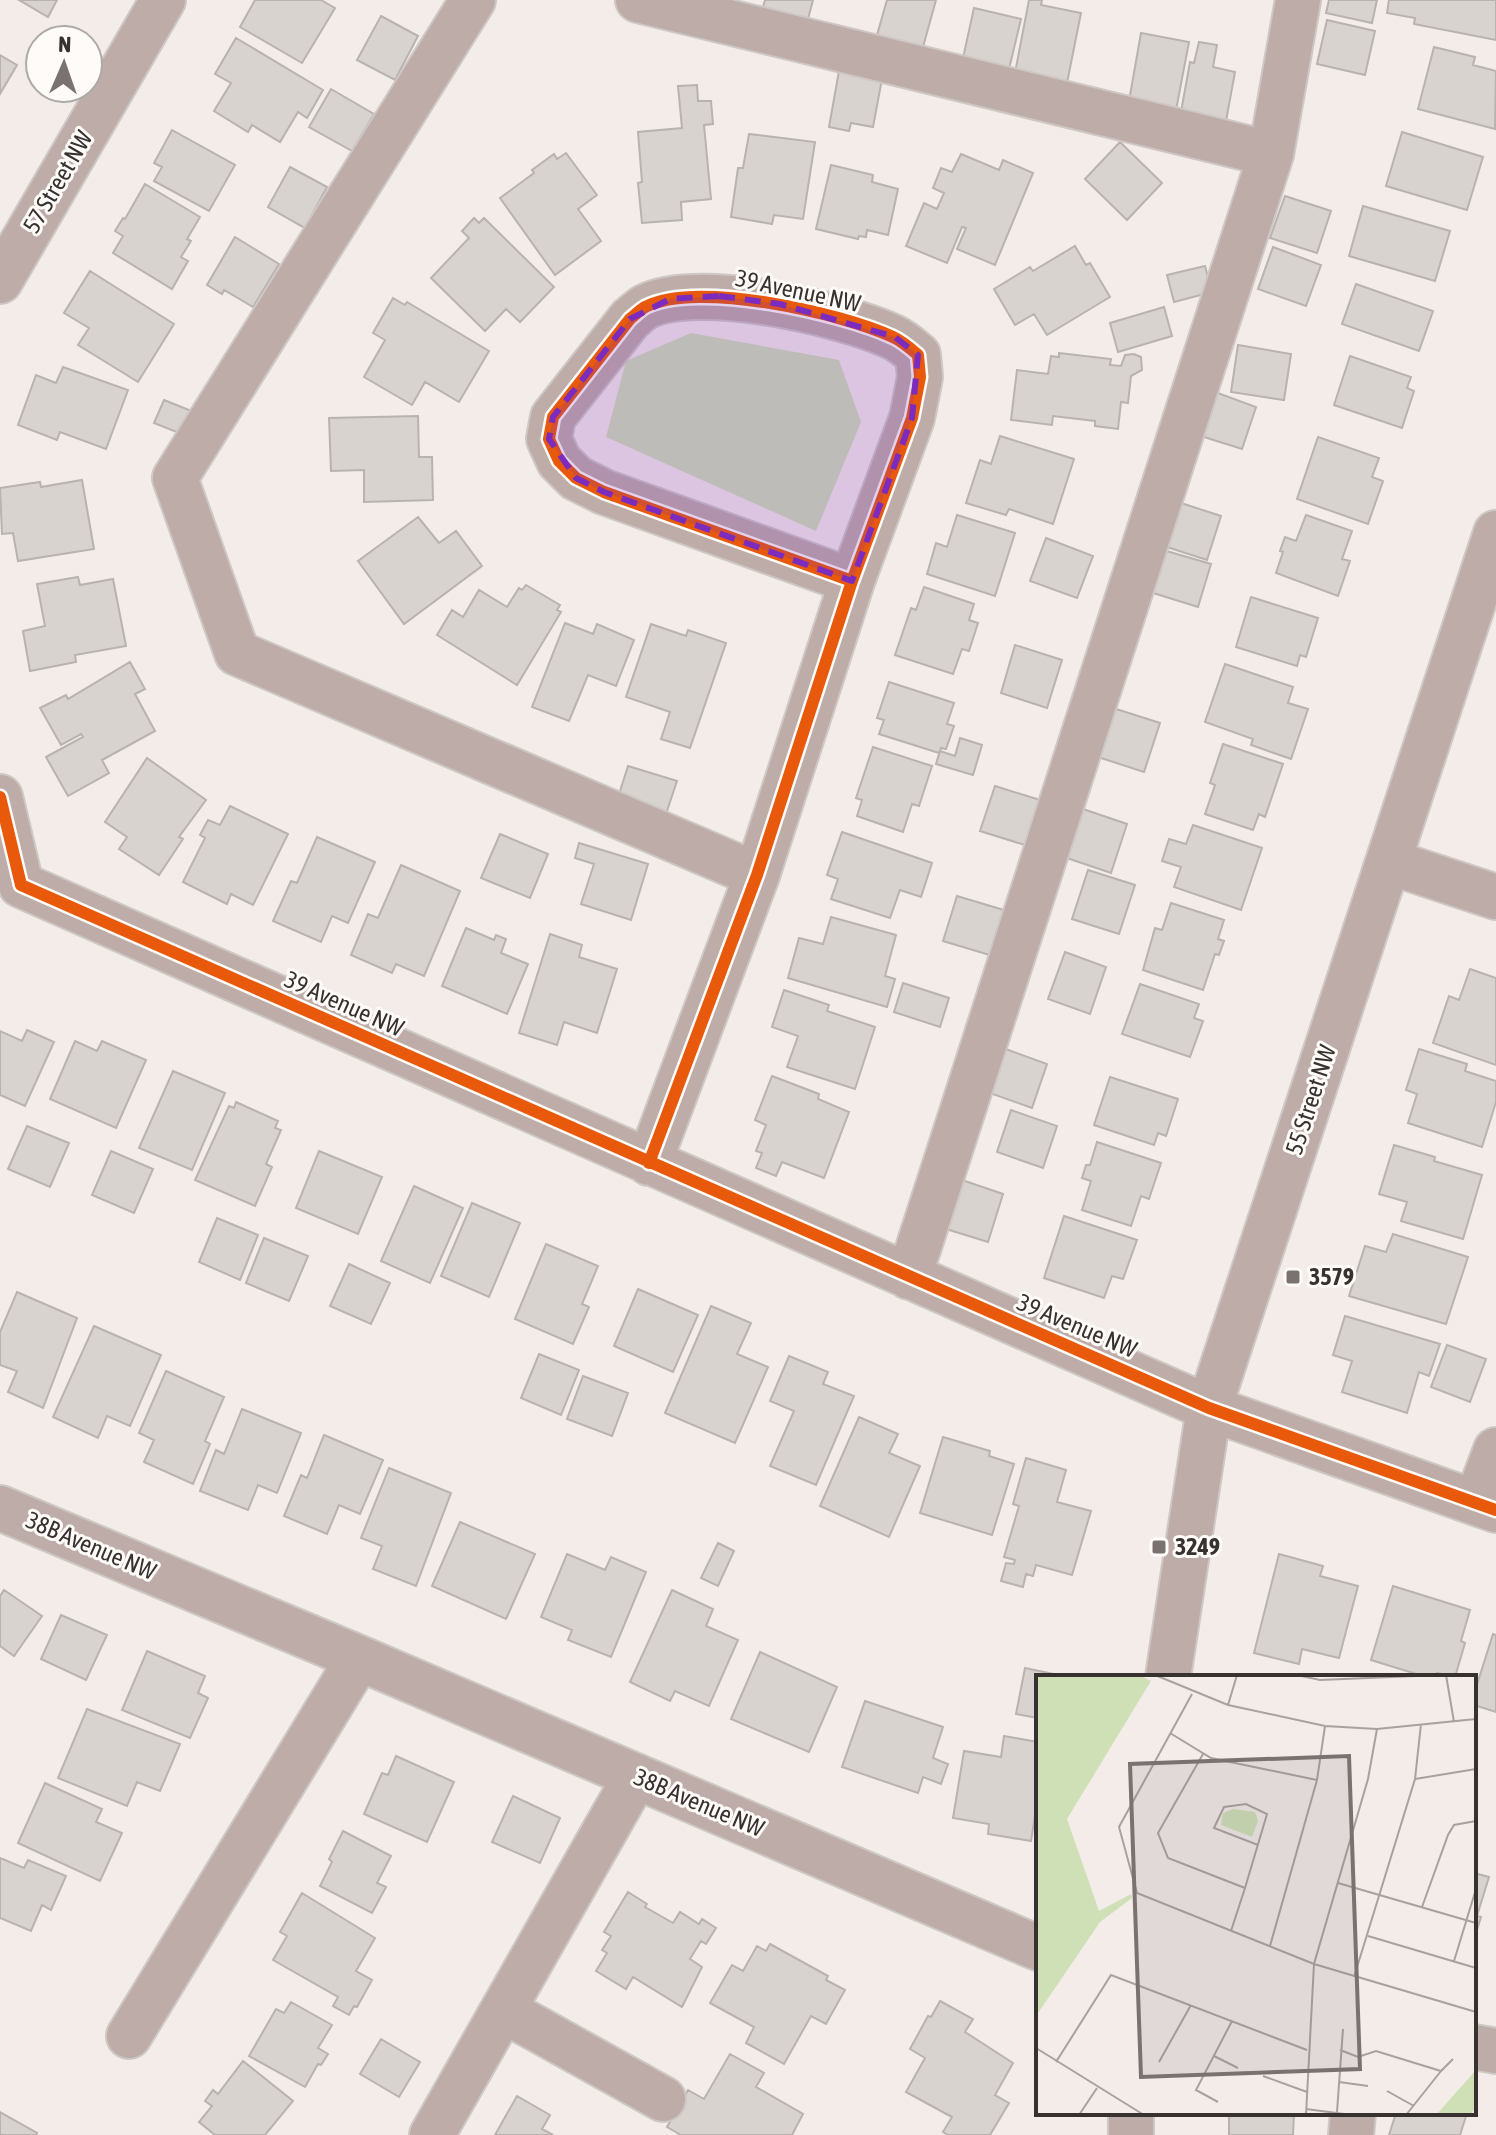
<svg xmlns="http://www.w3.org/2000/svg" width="1496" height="2135" font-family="'Asap Condensed',sans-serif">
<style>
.green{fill:#cfe0b7}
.building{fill:#d9d3d0;stroke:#b8b2b0;stroke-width:2}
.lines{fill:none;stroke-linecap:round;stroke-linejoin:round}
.minor-casing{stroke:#cdc7c5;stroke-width:48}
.minor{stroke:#bdaca8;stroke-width:44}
.cycleway-casing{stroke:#fefbf9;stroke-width:17}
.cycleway{stroke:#e8590c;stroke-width:12}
.marked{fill:#7b2cbf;fill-opacity:0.2;stroke:#7b2cbf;stroke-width:6;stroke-dasharray:16 10;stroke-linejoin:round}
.poi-dot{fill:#797270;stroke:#fefbf9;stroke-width:3}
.labels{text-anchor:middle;stroke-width:6;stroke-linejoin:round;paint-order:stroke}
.street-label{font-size:24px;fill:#37312f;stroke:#fefbf9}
.poi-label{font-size:24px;font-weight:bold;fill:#37312f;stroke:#fefbf9;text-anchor:start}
.inset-road{fill:none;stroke:#a8a19f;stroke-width:2}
.view{fill:#797270;fill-opacity:0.15;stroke:#797270;stroke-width:4}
.inset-edge{fill:none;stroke:#37312f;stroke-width:4}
</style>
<rect width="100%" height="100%" fill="#f4ece9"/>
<!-- green -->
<path class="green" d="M691,333l148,27 22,62 -45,109 -210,-94 20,-76z"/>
<!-- building -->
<path class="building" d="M19,0h38l-9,17z
M255,0h66l14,8 -33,55 -62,-36z
M765,0h48l-5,19 -45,-12z
M887,0h49l-13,47 -46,-12z
M1029,0h13l-1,5 40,8 -14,70 -52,-10z
M1329,0h48l-5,23 -46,-10z
M1389,0h107v40l-82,-16 1,-6 -28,-5z
M974,8l47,11 -12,50 -46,-11z
M381,16l37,20 -23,44 -38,-20z
M1327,20l48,11 -10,44 -48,-11z
M1141,33l48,9 -13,68 -47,-9z
M236,38l87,52 -16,28 -9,-6 -18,30 -28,-17 -4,7 -34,-21 17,-28 -16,-9z
M1199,42l18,3 -4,22 22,5 -9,49 -45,-9 9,-50 4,1z
M1434,47l41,10 -2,8 23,6 -1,58 -77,-20z
M0,55l17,10 -17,29z
M839,71l43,8 -9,48 -22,-4 -2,8 -20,-4z
M697,85l1,16h13l2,23 -9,1 7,74 -30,3 1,18 -40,3 -4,-40 4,-1 -4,-50 44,-4 -4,-42z
M331,89l43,25 -22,37 -43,-24z
M172,130l63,35 -26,46 -55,-30 8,-14 -8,-4z
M1402,132l81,25 -16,53 -81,-24z
M749,134l66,8 -12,77 -29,-4 -2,9 -41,-7 7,-49h5z
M1120,142l42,41 -35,37 -42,-41z
M566,153l31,42 -19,14 23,32 -46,34 -55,-77 34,-25 -2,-3 22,-16 3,5z
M961,154l38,16 4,-10 30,13 -38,92 -38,-16 9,-21 -4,-1 -15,36 -41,-17 18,-43 13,6 7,-16 -11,-5 8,-20 11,4z
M831,165l42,10 -1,7 26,7 -10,46 -21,-5 -1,7 -7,-1 -1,3 -42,-10z
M290,167l37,20 -22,41 -37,-21z
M145,184l55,33 -13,22 4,2 -10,16 7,4 -16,28 -59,-36 10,-17 -8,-5 8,-13 2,1z
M1285,196l46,15 -14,42 -47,-15z
M1363,206l87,25 -15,50 -86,-25z
M474,218l5,5 5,-5 70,69 -34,35 -14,-13 -21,22 -54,-53 38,-40 -7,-7z
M235,237l44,27 -26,43 -29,-17 -2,4 -15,-9z
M1075,246l11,19 4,-2 20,34 -63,38 -13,-21 -19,11 -21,-36 36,-22 3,4z
M1273,247l48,18 -15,41 -48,-17z
M1205,266l7,26 -38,10 -7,-27z
M90,271l84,53 -36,58 -60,-37 11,-17 -25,-15z
M1356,284l77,27 -14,40 -77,-27z
M393,298l12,7 2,-3 82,49 -30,51 -34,-20 -13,23 -48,-28 21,-37 -12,-7z
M1164,307l8,29 -54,16 -8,-29z
M1238,345l53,9 -7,46 -53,-8z
M1059,353l52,6 -1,6 11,1 4,-11 9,-1 7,3 1,13 -11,6 -3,27 -7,-1 -3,27 -23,-3v-5l-42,-5 -1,9 -41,-5 6,-50 31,4 3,-18 8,1z
M1350,356l61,21 -4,11 7,3 -12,37 -68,-23z
M63,367l65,23 -22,59 -46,-17 -3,8 -39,-15 18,-50 20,8z
M1215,392l41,15 -14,42 -41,-13z
M164,400l30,12 -10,23 -30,-12z
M418,416l1,41h13l1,43 -69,2v-32l-33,1 -2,-53z
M1000,436l74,23 -21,65 -44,-15 -3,6 -40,-12 14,-43 11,4z
M1318,437l61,21 -7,19 11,4 -15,43 -71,-25z
M82,480l12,69 -76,12 -5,-28 -11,1 -2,-46 40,-6 1,5z
M1181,503l40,13 -14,44 -40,-13z
M957,515l58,18 -20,63 -68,-22 9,-31 11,4z
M1306,515l46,16 -10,28 8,2 -12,35 -62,-23 7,-21 -3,-1 5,-14 11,4z
M418,517l21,26 17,-12 26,35 -78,58 -46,-63z
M1046,538l47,18 -16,42 -47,-17z
M1163,550l48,14 -13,43 -48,-15z
M78,577l2,8 33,-6 13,67 -51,9 1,7 -46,9 -7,-40 22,-5 -8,-42z
M526,585l34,20 -3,5 4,2 -44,73 -80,-50 15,-25 11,7 16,-27 28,17 12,-19 3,2z
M924,587l50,17 -5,16 9,3 -9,28 -7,-2 -9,25 -58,-19 16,-47 5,2z
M1251,597l67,21 -12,39 -6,-2 -3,11 -61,-19z
M565,623l28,11 4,-10 37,16 -18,46 -28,-11 -19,46 -37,-14z
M651,624l35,12 2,-6 38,13 -36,105 -29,-9 9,-27 -44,-15z
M1015,645l47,15 -15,48 -46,-15z
M130,662l15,27 -10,5 20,37 -53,29 7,13 -41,23 -22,-39 37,-20 -2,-3 -20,11 -21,-37 26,-13 2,4z
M1225,664l68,23 -5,16 20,6 -17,50 -40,-14 2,-6 -48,-17z
M889,682l65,21 -7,21 7,2 -8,23 -5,-1 -2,5 -60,-19 5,-14 -7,-2z
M1113,708l47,15 -16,49 -46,-15z
M960,738l22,7 -9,30 -37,-11 4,-13 15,5z
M1223,744l60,20 -18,53 -6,-3 -6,16 -48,-16 10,-29 -5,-2z
M873,747l59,19 -13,40 -7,-2 -9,28 -46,-16 5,-16 -6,-2z
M147,758l59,42 -27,37 4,2 -24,36 -40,-26 8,-12 -22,-15z
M628,766l49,15 -15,45 -48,-16z
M995,786l48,15 -15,45 -48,-15z
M230,806l58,28 -35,71 -22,-11 -4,10 -44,-22 22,-44 -5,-3 8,-15 12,5z
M1080,808l47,16 -16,49 -47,-16z
M1193,825l69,23 -21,62 -67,-23 7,-20 -19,-6 7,-22 17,5z
M842,832l90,31 -11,34 -21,-7 -10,28 -59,-19 7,-20 -11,-4z
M500,834l48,20 -18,44 -49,-20z
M317,837l58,25 -27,61 -16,-7 -11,26 -48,-21 18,-40 6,2z
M579,843l69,21 -17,56 -50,-16 13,-40 -19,-6z
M401,865l59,26 -36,85 -28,-12 -4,9 -41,-18 17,-41 10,4z
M1088,870l47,15 -16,49 -47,-15z
M957,896l50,15 -14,45 -50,-15z
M1171,903l53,17 -6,19 6,2 -5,14 -4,-1 -12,36 -60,-20 12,-42 7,2z
M831,917l65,18 -11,41 10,3 -8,28 -99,-29 11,-40 24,6z
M466,928l28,12 2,-5 10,4 -5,14 27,11 -21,50 -65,-28z
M550,934l32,11 -3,12 38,12 -20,64 -33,-11 -7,23 -38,-12z
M1065,952l41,15 -16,47 -42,-15z
M1470,969l26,9v87l-63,-22 16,-47 10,4z
M903,983l46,15 -9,29 -46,-15z
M1140,984l59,20 -5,14 9,3 -13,36 -68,-23z
M784,990l45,15 -2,6 48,16 -20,62 -68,-22 11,-31 -26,-9z
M27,1030l27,12 -29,64 -25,-11v-64l22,10z
M75,1041l22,10 5,-10 44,19 -30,68 -66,-29z
M1003,1048l44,16 -15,44 -45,-16z
M1419,1049l48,15 -2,7 31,10v21l-14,45 -74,-24 9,-29 -11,-4z
M173,1071l52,22 -33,77 -53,-22z
M772,1076l47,18 -1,5 31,13 -25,66 -42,-16 -6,14 -20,-8 6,-15 -6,-2 10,-26 -11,-5z
M1110,1077l68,22 -12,37 -8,-3 -4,12 -60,-20z
M236,1102l42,19 -3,7 6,2 -15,34 6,3 -17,39 -60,-26 34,-74 5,2z
M1011,1110l46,16 -14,42 -46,-16z
M27,1126l42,17 -19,44 -42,-18z
M1097,1142l64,21 -12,36 -8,-3 -10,30 -49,-16 9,-29 -9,-3 4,-13h4z
M1394,1145l41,12 -1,4 48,14 -19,64 -62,-18 6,-19 -28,-8z
M111,1151l42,18 -19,44 -42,-18z
M319,1151l63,26 -24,57 -62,-26z
M959,1179l44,15 -15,48 -45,-14z
M414,1186l49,22 -33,75 -49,-22z
M472,1203l48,20 -31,74 -48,-21z
M1064,1216l73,24 -14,39 -11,-3 -8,22 -60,-20z
M217,1218l41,17 -18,45 -41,-18z
M1393,1234l75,23 -22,67 -97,-28 16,-50 21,6z
M264,1238l44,18 -19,45 -43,-18z
M546,1244l52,22 -16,38 7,3 -16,37 -58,-25z
M349,1264l41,19 -19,41 -41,-18z
M638,1289l60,26 -25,57 -59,-26z
M17,1292l60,26 -34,90 -35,-16 9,-21 -17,-6v-33z
M711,1306l40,17 -14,31 31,13 -33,76 -70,-30z
M1345,1316l95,28 -11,32 -10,-4 -12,41 -65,-21 10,-31 -19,-6z
M94,1326l67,29 -31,71 -23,-10 -9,22 -45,-21z
M1447,1345l39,14 -16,43 -39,-15z
M539,1354l40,16 -18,45 -40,-17z
M789,1356l39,16 -5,12 31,12 -38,89 -46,-19 24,-55 -24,-10z
M166,1371l58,26 -19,44 5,3 -17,40 -49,-22 10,-22 -15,-7z
M583,1376l45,17 -16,43 -45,-17z
M242,1409l59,24 -24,60 -19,-8 -10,25 -48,-19 16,-41 8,4z
M859,1417l39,17 -9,19 31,13 -31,71 -69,-31z
M324,1435l59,25 -23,54 -21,-9 -12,29 -43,-18 17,-41 6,3z
M943,1437l47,14 -1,5 25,8 -22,71 -72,-22z
M1026,1458l40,12 -9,32 34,9 -19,64 -36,-10 -3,11 -7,-2 -3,13 -22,-6 5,-18 8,1 1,-4 -11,-3 15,-51 -6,-2z
M389,1468l62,25 -35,93 -43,-17 9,-23 -21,-8z
M460,1522l75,32 -29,65 -74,-33z
M718,1543l16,8 -16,35 -17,-8z
M567,1554l38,16 6,-13 35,15 -35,85 -43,-17 4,-10 -31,-13z
M1279,1554l44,12 -3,10 38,10 -19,72 -37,-9 -3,15 -45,-11z
M1393,1586l77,24 -9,31 4,2 -10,34 -18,-4 -1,4h-10l-55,-17z
M4,1590l38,26 -28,40 -14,-10v-50z
M672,1590l41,19 -7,17 32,14 -29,66 -34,-15 -5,10 -40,-19z
M61,1615l46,20 -21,45 -45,-21z
M1493,1634l3,1v77l-22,-7v-11z
M147,1651l58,25 -7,17 10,5 -18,40 -68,-28z
M760,1652l77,35 -28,65 -78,-33z
M1025,1668l43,9h-30v41l-22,-4z
M865,1701l78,26 -10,31 15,6 -7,20 -18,-7 -5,16 -76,-26z
M87,1709l93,35 -20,47 -23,-9 -10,24 -69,-28z
M1004,1736l34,6v55l-7,44 -43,-7 1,-10 -36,-6 11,-67 37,6z
M396,1756l58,26 -27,60 -63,-28 18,-41 6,2z
M45,1783l57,26 -6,13 26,11 -22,48 -82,-38z
M513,1796l47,22 -20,45 -48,-21z
M343,1831l48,25 -14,27 9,4 -14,26 -52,-27 12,-24 -3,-3z
M0,1858l24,10 4,-8 38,16 -15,34 -9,-5 -11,26 -31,-13z
M1474,1873l15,4 -12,39 4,1 -7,23z
M628,1892l19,12 -2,3 28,16 7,-11 19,12 3,-5 14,9 -10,16 -5,-3 -11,18 12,8 -20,40 -49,-30 -7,12 -30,-18 11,-18 -5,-3 9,-14 -7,-4z
M302,1893l73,45 -19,33 16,9 -15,27 -3,-1 -5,9 -16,-9 5,-9 -65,-37 14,-24 -7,-4z
M770,1944l58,32 -2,4 19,10 -19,34 -15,-8 -27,48 -38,-21 8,-16 -44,-24 22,-38 11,6 14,-25 9,5z
M940,2001l33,18 -8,13 48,31 -18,32 14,8 -19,32h-42l-5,-3 9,-15 -46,-25 19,-34 -15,-9 18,-33 3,1z
M291,2002l41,23 -14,23 10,6 -7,11 -3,-1 -13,23 -56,-31 27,-47 8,4z
M381,2039l39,23 -21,35 -39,-23z
M730,2054l34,19 -8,14 47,27 -11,21h-111l-14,-8 21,-37 16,9z
M243,2061l50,40 -28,34h-50l-16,-13 13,-16 -7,-5 8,-11 5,4z
M517,2096l33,19 -8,14 11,6h-58z
M0,2112l37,21 -1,2h-36z
M1229,2113h65l-1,22h-64z
M1396,2113h71l-7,22h-71z"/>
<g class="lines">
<!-- minor casing -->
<g class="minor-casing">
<path id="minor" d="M473,0l-298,478 62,175 520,222
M638,0l633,154
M0,281l163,-281
M0,797l21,88 1188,523 287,102
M1390,862l106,35
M649,1163l108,-288 95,-294 60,-163 8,-41 -2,-22c-7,-6 -16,-14 -25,-18 -52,-24 -196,-57 -248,-30 -5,3 -10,8 -15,12l-77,98 -4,22 10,22 17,17 28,14 248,89
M909,1277l362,-1123 27,-154
M1476,1503l20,-53
M0,1508l359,150 679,290
M1168,1677l41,-269 287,-875
M503,2010l160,89
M129,2036l230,-378
M1474,2047l22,4
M432,2135l204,-359
M1131,2135v-22
M1351,2135l2,-22"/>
</g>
<!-- minor -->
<use href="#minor" class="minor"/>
<!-- cycleway casing -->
<g class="cycleway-casing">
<path id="cycleway" d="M0,797l21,88 1188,523 287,102
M649,1163l108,-288 95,-294 60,-163 8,-41 -2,-22c-7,-6 -16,-14 -25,-18 -52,-24 -196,-57 -248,-30 -5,3 -10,8 -15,12l-77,98 -4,22 10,22 17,17 28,14 248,89"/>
</g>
<!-- cycleway -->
<use href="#cycleway" class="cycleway"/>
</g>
<!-- marked area -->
<path class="marked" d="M719,296l61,8 115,33 23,18 -6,63 -60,163 -248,-89 -28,-14 -27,-39 4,-22 77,-98 40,-20z"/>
<!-- markers -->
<g class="poi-dot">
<rect x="1285" y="1269" width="16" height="16" rx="4"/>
<rect x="1151" y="1539" width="16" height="16" rx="4"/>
</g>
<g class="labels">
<!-- street labels -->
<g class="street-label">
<text transform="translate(58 182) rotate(-60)" y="8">57 Street NW</text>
<text transform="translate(798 291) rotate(12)" y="8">39 Avenue NW</text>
<text transform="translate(344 1004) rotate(24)" y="8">39 Avenue NW</text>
<text transform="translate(1311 1100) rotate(-72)" y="8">55 Street NW</text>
<text transform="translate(1077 1326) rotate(23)" y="8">39 Avenue NW</text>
<text transform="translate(91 1546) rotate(23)" y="8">38B Avenue NW</text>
<text transform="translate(699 1803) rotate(23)" y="8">38B Avenue NW</text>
</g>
<!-- poi labels -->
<g class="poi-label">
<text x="1309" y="1285">3579</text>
<text x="1175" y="1555">3249</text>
</g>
</g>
<!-- overview -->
<g transform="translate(1036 1675)">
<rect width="440" height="440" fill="#f4ece9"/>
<path d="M0,0h103l12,6 -84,138 32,92 32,-17 1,4 -32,24 -64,94zM197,134l22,3 3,9 -6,16 -31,-12 2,-12zM440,395v37l-6,8h-34z" fill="#cfe0b7"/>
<path class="inset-road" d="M119,0l73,30 97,21 52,3 99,-10M261,0l23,5 120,-5M410,0l8,47M156,19l-73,133 18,66 177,71 162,48M192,30l9,-30M134,58l41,25 106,22M167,79l-45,79 10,25 77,30M379,104l61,-10M302,208l138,40M386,232l26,-72 6,-10 22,-4M195,256l14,-43 22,-74 -21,-10 -22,3 -10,21 44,17M332,261l108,32M234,271l47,-166 8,-54M418,286l22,-72M318,302l61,-198 6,-55M0,373l108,67M304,375l18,7 18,-6 65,20 12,-12M178,381l24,12M20,387l55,-87 196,75M123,387l32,-57M227,401l44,16M303,407l29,4M351,416l27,15M182,427l-22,-12 36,-69M270,434l46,6M301,437l6,-83M43,440l18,-27M270,440l8,-151 54,-185 9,-50M370,440l35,-44"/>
<path class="view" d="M313,81l11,313 -219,8 -11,-313z"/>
<rect width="440" height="440" class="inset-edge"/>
</g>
<!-- north arrow -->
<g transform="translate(64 64) rotate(2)"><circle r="38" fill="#fefbf9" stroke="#aeaaa8" stroke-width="2"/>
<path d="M0-6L14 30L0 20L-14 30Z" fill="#797270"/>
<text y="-12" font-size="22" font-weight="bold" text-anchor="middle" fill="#37312f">N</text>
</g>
</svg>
